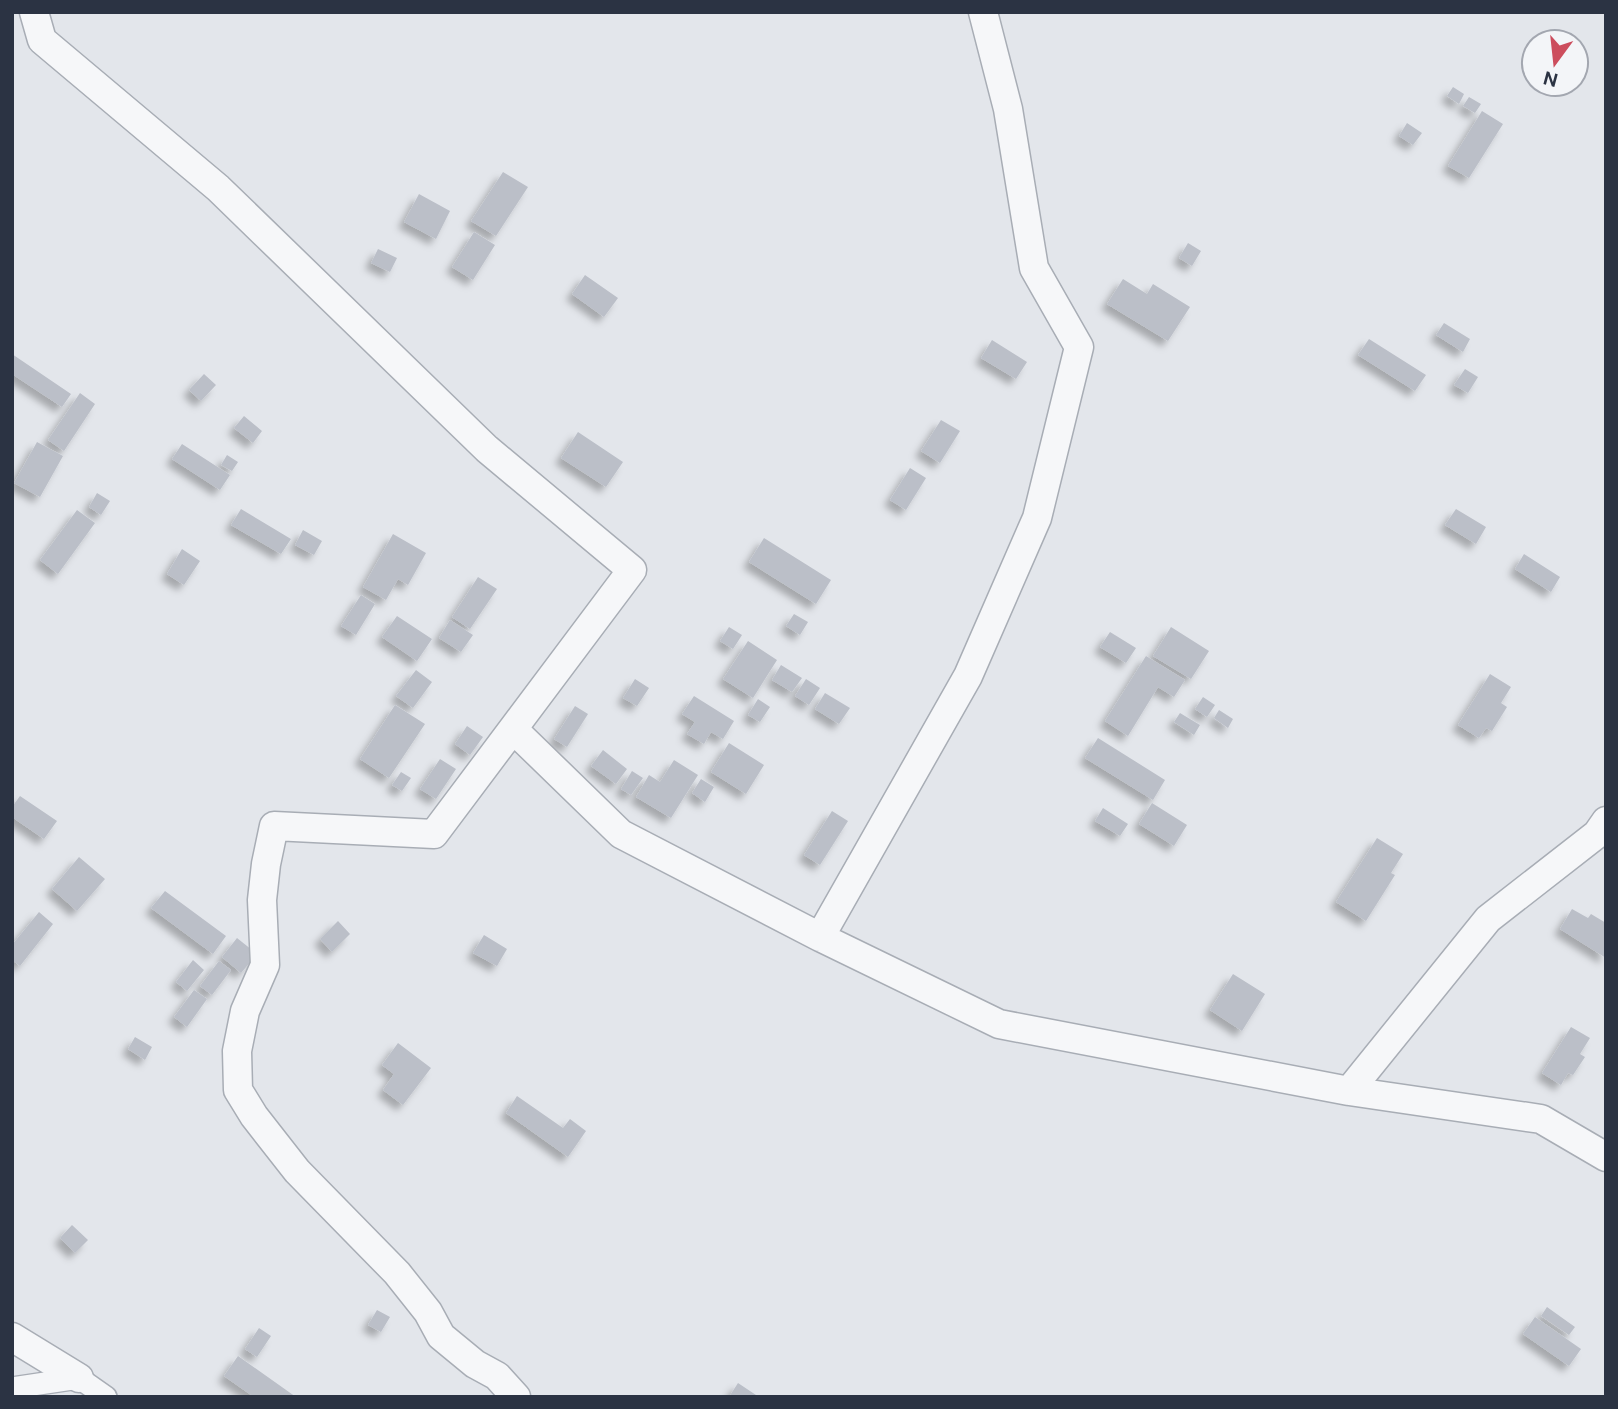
<svg xmlns="http://www.w3.org/2000/svg" width="1618" height="1409" font-family="'DM Sans',sans-serif">
<style>
.building{fill:#bbbfc8;filter:url(#shadow)}
.lines{fill:none;stroke-linecap:round;stroke-linejoin:round}
.pedestrian-casing{stroke:#a8adb5;stroke-width:24}
.minor-casing{stroke:#a8adb5;stroke-width:31}
.pedestrian{stroke:#f6f7f9;stroke-width:21}
.minor{stroke:#f6f7f9;stroke-width:28}
</style>
<defs>
<filter id="shadow"><feDropShadow dx="-6" dy="6" stdDeviation="3.5" flood-color="#0004"/></filter>
</defs>
<rect width="100%" height="100%" fill="#e3e6eb"/>
<!-- building -->
<path class="building" d="M1453,87l11,7 -5,10 -12,-8z
M1469,97l12,7 -6,9 -12,-7z
M1482,111l21,13 -34,54 -21,-12z
M1407,123l15,10 -9,12 -14,-9z
M503,172l25,15 -32,49 -25,-15z
M419,194l31,17 -14,28 -32,-17z
M474,232l21,13 -22,35 -21,-13z
M1188,243l13,8 -9,15 -13,-8z
M378,249l19,9 -7,14 -19,-9z
M585,275l33,23 -14,19 -32,-23z
M1123,279l24,15 6,-10 37,23 -22,34 -61,-37z
M1444,323l26,16 -7,13 -27,-17z
M1369,339l57,36 -11,16 -57,-36z
M992,340l35,22 -11,17 -35,-21z
M12,354l59,40 -9,13 -50,-33z
M1465,369l13,8 -10,16 -14,-8z
M204,374l12,11 -15,16 -12,-11z
M80,393l15,11 -31,47 -16,-11z
M244,416l18,15 -9,12 -19,-15z
M941,420l19,11 -20,32 -19,-12z
M578,432l45,30 -17,25 -45,-29z
M37,442l26,14 -23,41 -26,-14z
M182,444l48,31 -10,15 -48,-31z
M227,455l11,7 -6,9 -11,-6z
M910,468l16,10 -20,32 -16,-10z
M97,493l13,8 -9,14 -12,-8z
M241,509l50,30 -10,15 -50,-29z
M1456,509l30,18 -10,17 -31,-19z
M77,510l18,13 -37,51 -18,-14z
M303,530l19,11 -8,14 -19,-10z
M393,534l33,19 -18,32 -10,-6 -12,21 -23,-13z
M764,538l67,42 -15,24 -67,-42z
M182,549l18,12 -16,24 -17,-11z
M1524,554l36,23 -9,15 -36,-23z
M478,577l19,12 -27,40 -18,-12z
M361,595l14,9 -19,31 -15,-9z
M794,614l14,8 -8,13 -14,-9z
M397,616l35,23 -15,22 -35,-24z
M450,620l23,15 -12,17 -22,-14z
M729,627l13,8 -9,14 -13,-8z
M1171,627l38,24 -18,28 -38,-23z
M1110,632l26,16 -10,15 -26,-16z
M748,641l29,19 -24,38 -30,-19z
M1146,656l39,24 -11,17 -16,-10 -30,49 -23,-15z
M781,665l21,13 -10,14 -20,-12z
M416,670l16,12 -19,26 -17,-12z
M1490,674l21,13 -10,16 6,4 -15,24 -6,-3 -7,10 -21,-13z
M635,679l14,9 -12,18 -14,-8z
M806,679l14,9 -11,17 -14,-9z
M825,693l25,15 -11,16 -24,-15z
M694,696l40,25 -11,18 -12,-7 -7,12 -17,-10 8,-12 -13,-8z
M1203,697l12,8 -8,12 -12,-8z
M758,699l12,8 -10,15 -12,-7z
M395,705l30,19 -36,54 -29,-19z
M575,706l13,8 -21,33 -13,-8z
M1219,710l14,9 -5,9 -14,-10z
M1180,713l20,12 -6,10 -20,-13z
M467,726l16,11 -13,18 -15,-11z
M1098,738l67,42 -12,20 -68,-42z
M729,743l35,22 -18,29 -35,-22z
M603,750l24,19 -11,15 -25,-18z
M440,759l16,10 -20,30 -16,-10z
M674,760l24,15 -27,43 -35,-21 13,-22 11,7z
M632,771l11,7 -12,17 -10,-6z
M401,772l10,6 -9,13 -10,-6z
M701,779l13,8 -9,15 -13,-9z
M20,796l37,25 -13,18 -32,-22v-10z
M1152,803l35,22 -13,21 -35,-22z
M1103,808l25,16 -8,12 -25,-15z
M832,811l16,10 -28,44 -16,-10z
M1377,838l26,16 -12,19 4,2 -29,46 -30,-19z
M79,857l26,22 -28,32 -25,-22z
M165,891l61,45 -13,18 -62,-46z
M1572,909l16,9 3,-4 15,9v35l-46,-29z
M39,912l14,12 -33,42 -8,-6v-15z
M338,921l12,13 -18,18 -12,-13z
M484,935l23,14 -10,17 -24,-13z
M237,938l20,16 -16,19 -19,-16z
M193,960l11,10 -17,21 -11,-9z
M219,961l12,9 -19,25 -12,-9z
M1233,974l32,20 -23,37 -32,-21z
M194,990l13,9 -20,28 -13,-10z
M1571,1027l19,11 -10,16 5,3 -12,18 -5,-2 -7,12 -19,-12z
M135,1037l17,10 -7,13 -17,-11z
M398,1043l33,25 -28,37 -20,-15 11,-16 -12,-9z
M517,1096l46,32 7,-9 16,12 -18,26 -62,-44z
M72,1225l16,15 -13,13 -15,-15z
M1547,1307l28,20 -6,8 -28,-19z
M377,1310l13,7 -9,15 -13,-7z
M1535,1317l46,32 -12,17 -46,-32z
M259,1328l12,8 -14,21 -12,-8z
M238,1356l58,41h-42l-30,-21z
M738,1383l21,14h-30z"/>
<g class="lines">
<!-- pedestrian casing -->
<g class="pedestrian-casing">
<path id="pedestrian" d="M12,1388l67,-10 27,19"/>
</g>
<!-- minor casing -->
<g class="minor-casing">
<path id="minor" d="M34,12l8,28 176,148 269,261 145,121 -198,264 -160,-8 -8,38 -4,36 3,65 -20,46 -8,40 1,39 16,26 43,55 100,102 31,39 13,24 34,28 22,12 19,21
M513,729l108,105 199,103 179,87 350,67 192,28 65,38
M820,937l148,-261 69,-158 42,-171 -45,-79 -26,-159 -25,-97
M1349,1091l139,-172 109,-85 9,-13
M12,1337l67,41"/>
</g>
<!-- pedestrian -->
<use href="#pedestrian" class="pedestrian"/>
<!-- minor -->
<use href="#minor" class="minor"/>
</g>
<!-- border -->
<rect width="1618" height="1409" fill="none" stroke="#2b3343" stroke-width="28"/>
<!-- north arrow -->
<g transform="translate(1555 63) rotate(195)"><circle r="33" fill="#f3f5f8" stroke="#a3a7b0" stroke-width="2"/>
<path d="M0-5L12 26L0 18L-12 26Z" fill="#cc4d5d"/>
<text y="-10" font-size="19" font-weight="bold" text-anchor="middle" fill="#2b3343">N</text>
</g>
</svg>
